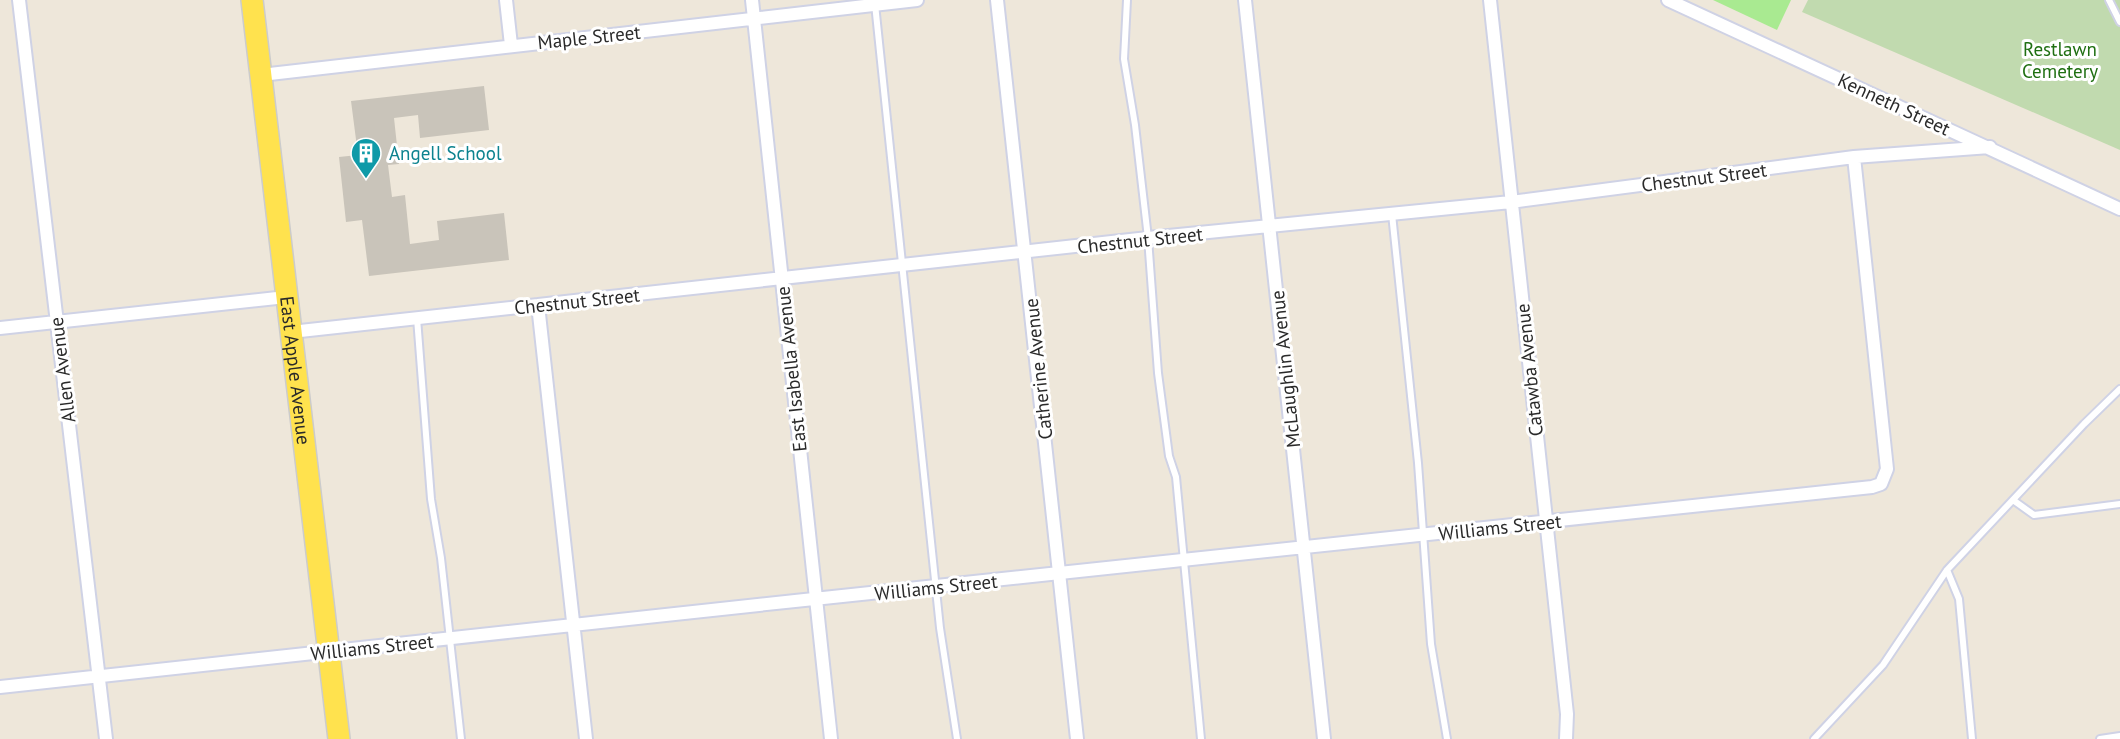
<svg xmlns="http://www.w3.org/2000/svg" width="2120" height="739" font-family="'PT Sans',sans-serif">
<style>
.green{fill:#a9ea91}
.cemetery{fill:#c1daaf}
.building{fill:#c9c4ba}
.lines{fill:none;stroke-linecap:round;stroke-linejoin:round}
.lane-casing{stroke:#cfd2e5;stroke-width:10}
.street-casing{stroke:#cfd2e5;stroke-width:16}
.primary-casing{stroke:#ccc;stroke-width:24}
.lane{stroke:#fff;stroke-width:6}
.street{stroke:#fff;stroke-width:12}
.primary{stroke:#ffe24e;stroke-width:21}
.labels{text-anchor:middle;stroke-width:6;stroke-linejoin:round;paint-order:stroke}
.street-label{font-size:19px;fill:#2a2a2a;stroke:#fff}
.park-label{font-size:19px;fill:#1f6f12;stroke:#fff}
.culture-label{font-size:19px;fill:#0d838f;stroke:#fff;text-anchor:start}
</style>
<rect width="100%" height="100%" fill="#eee7da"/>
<!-- green -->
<path class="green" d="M1713,0h78l-14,30z"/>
<!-- cemetery -->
<path class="cemetery" d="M1808,0h312v150l-318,-138z"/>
<!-- building -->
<path class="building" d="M484,86l5,44 -69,8 -2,-23 -24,3 5,46 -11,1 4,32 13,-2 5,49 29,-4 -2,-19 67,-8 5,47 -140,16 -7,-56 -16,2 -7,-65 19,-2 -7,-54z"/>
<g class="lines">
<!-- lane casing -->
<g class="lane-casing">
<path id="lane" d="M1127,0l-3,59 11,66 13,113 10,135 11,83 7,21 25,262
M2109,0l11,22
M875,4l65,624 17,111
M1392,214l26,249 13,181 16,95
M417,318l14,181 10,59 20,181
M2013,500l21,15 86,-11
M1947,570l12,29 13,140
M1814,739l69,-74 64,-95 137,-146 36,-35
M2100,739l20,-3"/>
</g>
<!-- street casing -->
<g class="street-casing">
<path id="street" d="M19,0l87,739
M506,0l5,45
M752,0l79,739
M997,0l80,739
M1245,0l79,739
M1490,0l77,714 -1,25
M1668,0l452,209
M261,75l656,-75
M538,305l48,434
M0,328l286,-31
M291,332l857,-94 363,-36 343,-45 136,-10
M0,687l795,-86 1077,-114 9,-3 6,-15 -33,-312"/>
</g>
<!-- primary casing -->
<g class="primary-casing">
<g id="primary">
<path id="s1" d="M252,0l87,739"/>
</g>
</g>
<!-- lane -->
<use href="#lane" class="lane"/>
<!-- street -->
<use href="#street" class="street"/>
<!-- primary -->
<use href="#primary" class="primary"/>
</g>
<!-- icons -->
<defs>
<g id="building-pin" transform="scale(1.575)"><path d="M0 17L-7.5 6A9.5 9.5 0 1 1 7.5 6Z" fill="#0f9aa8" stroke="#fff"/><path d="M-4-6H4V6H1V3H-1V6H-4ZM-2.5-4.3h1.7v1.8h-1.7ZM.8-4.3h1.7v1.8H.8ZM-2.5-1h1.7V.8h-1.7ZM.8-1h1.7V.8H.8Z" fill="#fff"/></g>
</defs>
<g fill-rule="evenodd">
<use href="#building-pin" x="366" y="153"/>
</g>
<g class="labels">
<!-- street labels -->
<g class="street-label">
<text transform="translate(589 37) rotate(-6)" y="7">Maple Street</text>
<text transform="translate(1894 104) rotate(25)" y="7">Kenneth Street</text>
<text transform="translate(1704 177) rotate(-7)" y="7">Chestnut Street</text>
<text transform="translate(1140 240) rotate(-6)" y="7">Chestnut Street</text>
<text transform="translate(577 301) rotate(-6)" y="7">Chestnut Street</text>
<text transform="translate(791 369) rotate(-96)" y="7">East Isabella Avenue</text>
<text transform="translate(1038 369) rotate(-96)" y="7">Catherine Avenue</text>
<text transform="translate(1285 369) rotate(-96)" y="7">McLaughlin Avenue</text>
<text transform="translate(62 370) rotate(-97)" y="7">Allen Avenue</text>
<text dy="7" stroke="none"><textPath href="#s1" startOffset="373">East Apple Avenue</textPath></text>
<text transform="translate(1529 370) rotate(-96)" y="7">Catawba Avenue</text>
<text transform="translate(1500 527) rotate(-6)" y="7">Williams Street</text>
<text transform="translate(936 587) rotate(-6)" y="7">Williams Street</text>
<text transform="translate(372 647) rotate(-6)" y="7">Williams Street</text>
</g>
<!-- park labels -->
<g class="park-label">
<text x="2060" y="56">Restlawn<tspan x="2060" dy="22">Cemetery</tspan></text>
</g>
<!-- culture labels -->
<g class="culture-label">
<text x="389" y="160">Angell School</text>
</g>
</g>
</svg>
